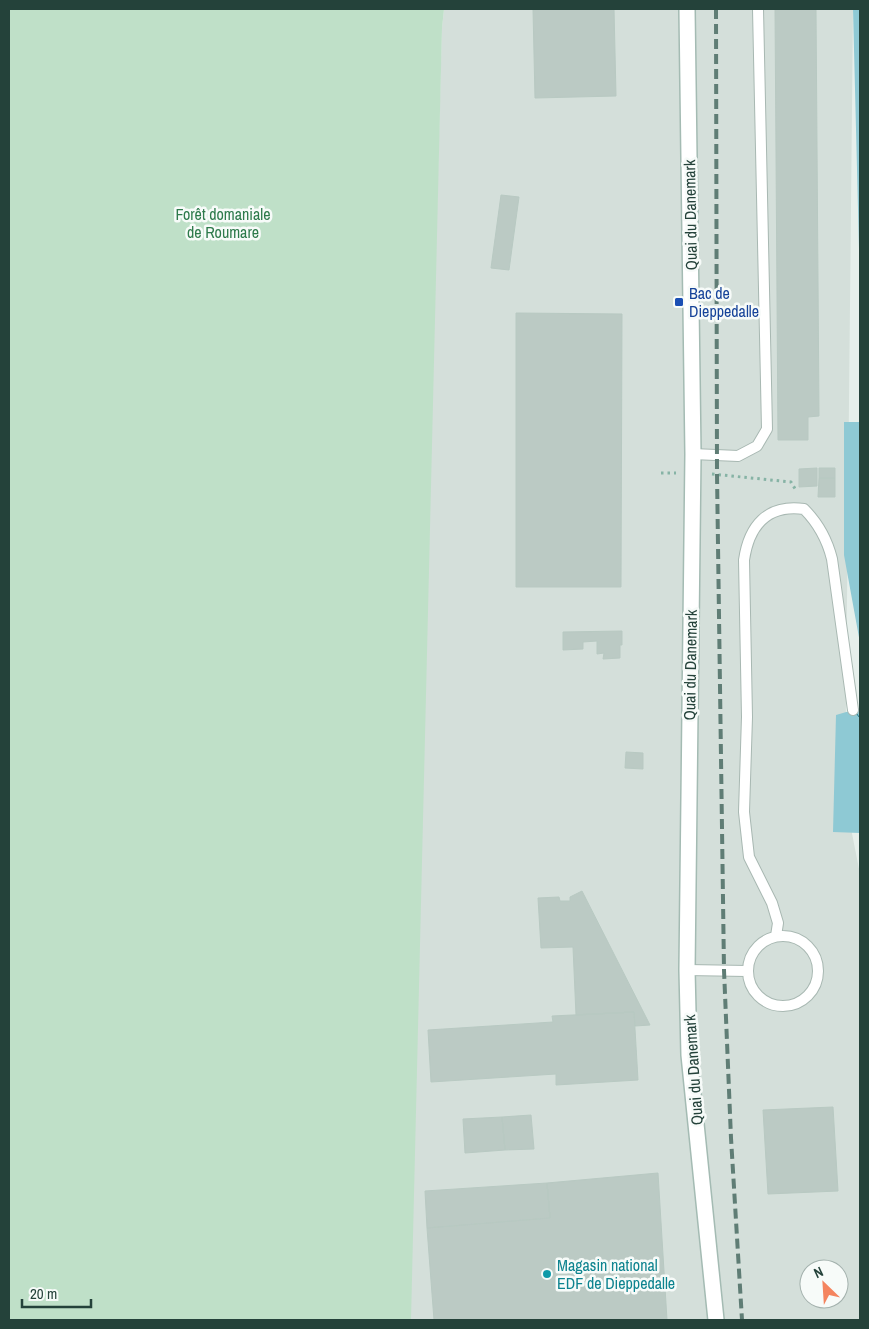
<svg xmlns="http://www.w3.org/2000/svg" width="869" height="1329" font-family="'Archivo Narrow',sans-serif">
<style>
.built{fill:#d4dfda;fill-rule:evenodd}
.green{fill:#bfe0c8}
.water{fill:#8ec9d4}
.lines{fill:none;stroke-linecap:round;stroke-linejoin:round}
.ferry{stroke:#1c6f80;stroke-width:1;stroke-dasharray:6 5;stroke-linecap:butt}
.building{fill:#bbcac4;stroke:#b8c9c2}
.service-casing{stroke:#a8b8b2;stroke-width:12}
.secondary-casing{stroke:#a4bbb3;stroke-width:18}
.path{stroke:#86b3a5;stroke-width:3;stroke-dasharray:2.5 4;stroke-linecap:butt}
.service{stroke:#fff;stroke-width:10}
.secondary{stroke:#fff;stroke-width:15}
.rail{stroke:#5f7d75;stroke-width:4;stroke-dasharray:10 5;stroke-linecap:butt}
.transit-dot{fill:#1a4fb4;stroke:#f7fbf9;stroke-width:2}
.culture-dot{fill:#0f9aa8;stroke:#f7fbf9;stroke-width:2}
.labels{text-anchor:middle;stroke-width:5;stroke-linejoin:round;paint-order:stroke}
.park-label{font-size:16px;fill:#2d7a4b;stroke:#f7fbf9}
.street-label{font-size:16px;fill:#24423a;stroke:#f7fbf9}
.transit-label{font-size:16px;fill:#164399;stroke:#f7fbf9;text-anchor:start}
.culture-label{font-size:16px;fill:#0d838f;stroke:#f7fbf9;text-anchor:start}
</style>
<rect width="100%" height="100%" fill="#e6efeb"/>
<!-- built -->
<path class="built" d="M444,9h409l-8,789 15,76v446h-454l36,-1292zM809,1269h30v30h-30z"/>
<!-- green -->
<path class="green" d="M9,9h435l-2,19 -31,1292h-402z"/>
<!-- water -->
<path class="water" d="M853,9h7v280z
M844,422h16v221l-16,-88z
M860,708v125l-27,-1 3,-117z"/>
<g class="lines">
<!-- ferry -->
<path class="ferry" d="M856,713l4,5"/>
</g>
<!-- building -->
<path class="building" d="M533,9h81l2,87 -81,2z
M775,9h41l3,407 -11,1v23h-30z
M501,195l18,2 -10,73 -18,-2z
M516,313l106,1 -1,273h-105z
M817,468v18l-18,1v-18z
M819,468h16v10h-16z
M819,478h16v19h-17z
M622,631v14h-2v13l-17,1 1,-6 -7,1v-13l-14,1v7l-20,1v-18z
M626,752l17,1v16l-18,-1z
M582,891l68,134 -15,1 -1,-14 -58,3 -3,-68 -32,1 -3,-50 21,-1 1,4h10v-4z
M634,1012l4,68 -82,5v-11l-125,8 -3,-52 125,-8 -1,-6z
M833,1107l5,84 -70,3 -5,-84z
M531,1115l3,34 -29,1 -3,-33z
M502,1117l3,33 -40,3 -2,-34z
M658,1173l9,147h-233l-7,-92 123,-10 -3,-35z
M547,1183l3,35 -123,10 -2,-37z"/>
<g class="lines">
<!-- service casing -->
<g class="service-casing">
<path id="service" d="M693,454l45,2 19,-10 10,-17 -9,-420
M748 971a35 35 0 1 1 70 0a35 35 0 1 1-70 0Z
M776,936l2,-13 -6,-20 -23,-46 -5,-45 3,-95 -3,-157c5,-34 23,-56 60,-51 15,15 23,30 28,50l21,151
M687,970l60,1"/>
</g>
<!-- secondary casing -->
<g class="secondary-casing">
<path id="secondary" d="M687,9l6,445 -6,516 2,85 27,265"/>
</g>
<!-- path -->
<path class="path" d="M661,473h15
M712,474l79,8 6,10"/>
<!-- service -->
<use href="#service" class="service"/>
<!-- secondary -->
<use href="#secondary" class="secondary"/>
<!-- rail -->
<path class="rail" d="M716,9l1,465 7,496 7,168 11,182"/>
</g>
<!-- markers -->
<rect class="transit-dot" x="674" y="297" width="10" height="10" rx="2.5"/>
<circle class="culture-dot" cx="547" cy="1274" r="5"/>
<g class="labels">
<!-- park labels -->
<g class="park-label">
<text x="223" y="220">Forêt domaniale<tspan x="223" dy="18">de Roumare</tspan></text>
</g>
<!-- street labels -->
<g class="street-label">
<text transform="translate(690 215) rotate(-91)" y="6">Quai du Danemark</text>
<text transform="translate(690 665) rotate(-89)" y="6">Quai du Danemark</text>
<text transform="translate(693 1070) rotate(-94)" y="6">Quai du Danemark</text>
</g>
<!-- transit labels -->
<g class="transit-label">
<text x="689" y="299">Bac de<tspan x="689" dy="18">Dieppedalle</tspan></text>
</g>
<!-- culture labels -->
<g class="culture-label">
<text x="557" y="1271">Magasin national<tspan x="557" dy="18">EDF de Dieppedalle</tspan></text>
</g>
</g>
<!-- border -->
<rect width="869" height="1329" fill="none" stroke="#24423a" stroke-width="20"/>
<!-- north arrow -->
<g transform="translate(824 1284) rotate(335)"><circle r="24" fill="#f7fbf9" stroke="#a3b1ad"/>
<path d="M0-4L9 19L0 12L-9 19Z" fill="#f4845f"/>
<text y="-8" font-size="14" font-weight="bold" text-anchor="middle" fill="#24423a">N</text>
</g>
<!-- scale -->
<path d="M22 1299v8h69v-8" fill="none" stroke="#24423a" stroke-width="2.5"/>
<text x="30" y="1299" font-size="15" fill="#24423a" stroke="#f7fbf9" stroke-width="4" paint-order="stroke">20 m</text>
</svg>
